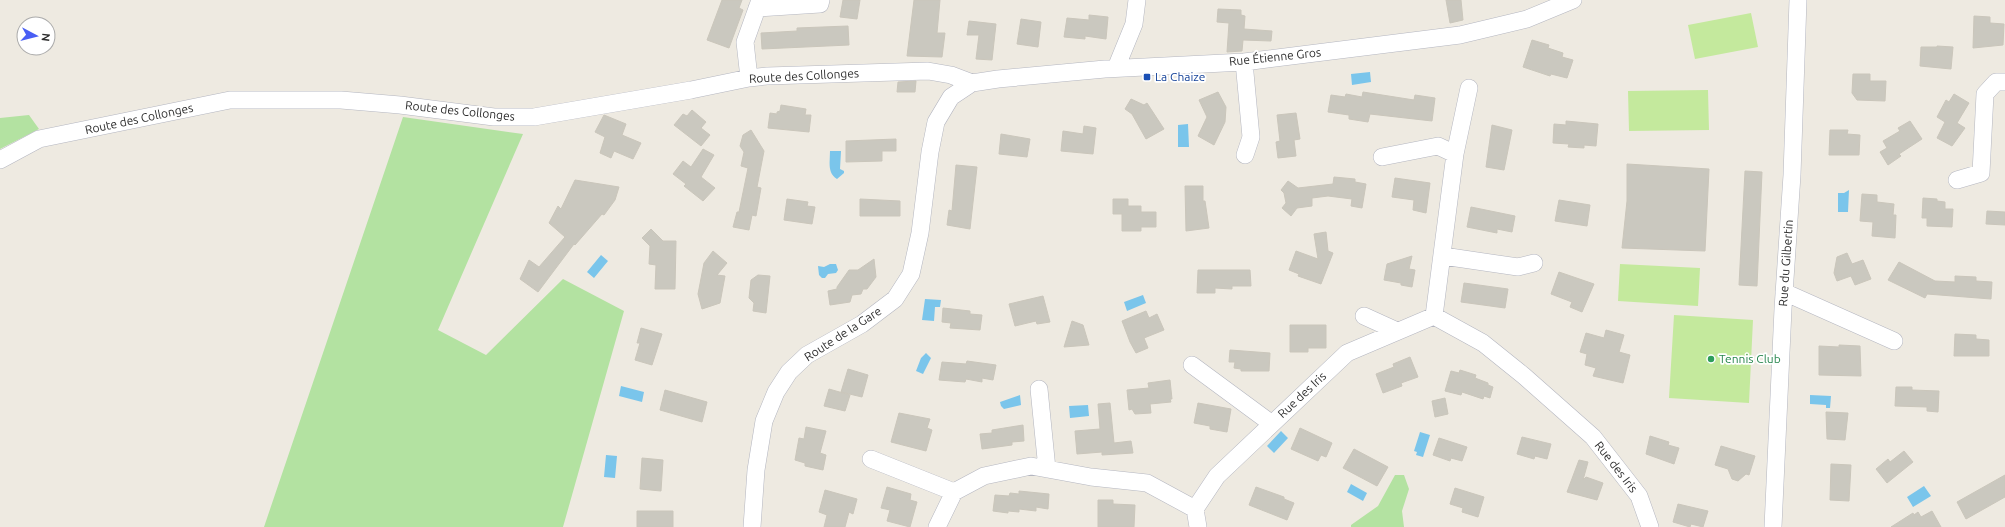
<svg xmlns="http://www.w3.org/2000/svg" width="2005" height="527" font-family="Ubuntu,sans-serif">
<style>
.green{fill:#b3e2a1}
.pitch{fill:#c4e99d}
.water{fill:#7ac5eb}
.building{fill:#cac8bf;stroke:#cac6bb}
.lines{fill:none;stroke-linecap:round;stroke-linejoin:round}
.minor-casing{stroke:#b4b6c0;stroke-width:18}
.minor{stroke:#fff;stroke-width:17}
.transit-dot{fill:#1a4fb4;stroke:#fff;stroke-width:1.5}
.leisure-dot{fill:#2e9e5b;stroke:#fff;stroke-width:1.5}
.labels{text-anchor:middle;stroke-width:3.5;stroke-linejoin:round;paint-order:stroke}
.street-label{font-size:12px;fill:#2e2e2e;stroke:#fff}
.transit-label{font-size:12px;fill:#164399;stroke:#fff;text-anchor:start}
.leisure-label{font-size:12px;fill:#27864d;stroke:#fff;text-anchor:start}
</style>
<rect width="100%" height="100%" fill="#eeeae1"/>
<!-- green -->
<path class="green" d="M29,115l10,14 -39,20v-31z
M403,117l120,17 -85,196 48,25 77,-76 61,32 -61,216h-299z
M1395,475h9l5,14 -7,22 2,16h-53v-2l27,-19z"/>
<!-- pitch -->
<path class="pitch" d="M1751,13l7,34 -63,12 -7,-34z
M1708,90l1,40 -80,1 -1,-40z
M1620,264l80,4 -2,38 -80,-5z
M1674,315l79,5 -4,83 -80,-5z"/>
<!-- water -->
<path class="water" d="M1370,72l1,10 -19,3 -1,-11z
M1188,124l1,23h-11v-22z
M830,151h11l-1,18 4,2v2l-7,6c-10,-6 -7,-17 -7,-28z
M1849,190l-1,22h-10v-19h6z
M601,255l7,6 -14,17 -7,-6z
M830,264h6l2,6 -2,3 -8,1 -3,4h-3l-3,-3 -1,-9 6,1z
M1143,295l3,8 -19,8 -3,-9z
M925,299l16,1 -1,7h-5l-1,14 -12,-1z
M926,353l5,5 -8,16 -7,-3 5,-13z
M621,386l23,6 -2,10 -23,-6z
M1020,395l1,10 -17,4 -3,-3 -1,-4z
M1810,395l21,1 -1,12h-4v-3l-16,-1z
M1088,405l1,11 -19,2 -1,-12z
M1281,431l7,7 -14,15 -7,-7z
M1420,432l10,3 -7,22 -7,-2 1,-3 -3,-1z
M606,455l11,1 -2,22 -11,-1z
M1351,484l16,9 -4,8 -16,-9z
M1924,486l7,10 -18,11 -6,-10z"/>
<!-- building -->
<path class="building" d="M722,0h20l-3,8 4,2 -14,38 -22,-8z
M843,0h17l-3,19 -17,-2z
M914,0h26l-3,33h8l-3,24 -35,-1z
M1446,0h15l2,20 -13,3z
M1218,9l23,1v5l4,1 -1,13 28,2 -1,10 -28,-1 -1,11 -15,1 2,-29 -12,-1z
M1089,15l19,2 -2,22 -21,-3v3l-21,-2 3,-19 22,2z
M1974,16l16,1v6l14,1 -1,21 -30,3z
M1021,19l20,3 -3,25 -21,-3z
M969,21l27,3 -4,36 -16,-1 3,-24h-12z
M848,26l1,19 -87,4 -1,-16 36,-2v-3z
M1532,40l17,5 -1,3 15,5 -1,4 11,3 -6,18 -16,-4 -1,2 -27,-9z
M1937,46l16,1 -2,22 -31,-3 1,-19h16z
M1853,74h17v7h16l-1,20 -28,-1 -5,-7z
M916,81l-1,11h-18l1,-10z
M1218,92l8,15 -1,15 -11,23 -16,-9 9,-19 -8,-17z
M1363,92l51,8 1,-5 20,3 -3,23 -62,-7 -2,8 -19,-3v-4l-21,-3 3,-17 14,2 1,-3 16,3z
M1954,94l15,9 -12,20 8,5 -13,18 -15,-8 8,-16 -8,-5 9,-17 3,2z
M1131,99l13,6 3,-2 17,26 -18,10 -14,-25 -7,-5z
M781,105l25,4 -1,6h6l-2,17 -41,-4 2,-15 7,1v-2l3,-1z
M692,110l14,12 -5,6 9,7 -9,11 -27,-21 9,-11 4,2z
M1296,113l4,26 -6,1 2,16 -18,2 -2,-16 4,-1 -3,-26z
M604,115l22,9 -4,11 19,8 -8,16 -19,-8 -3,7 -11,-5 5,-16 -10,-5z
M1566,121l32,3 -2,22 -12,-1v3l-16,-1 1,-3 -16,-1 1,-19 12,1z
M1910,121l12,18 -23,15 2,2 -13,9 -8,-13 7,-4 -4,-7 17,-10 -2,-3z
M1492,125l20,5 -8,40 -18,-3z
M1084,126l12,2 -3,26 -32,-3 2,-20 20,3z
M751,130l13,21 -7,36 4,1 -5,28 -4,-1 -3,15 -16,-3 4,-15h2l9,-44 -7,-2 3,-14 -4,-6 3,-11z
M1830,130h18l-1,4 13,1 -1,20h-30z
M1001,134l29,5 -3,18 -28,-3z
M896,139v12h-14v10l-36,1v-21z
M703,149l11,6 -13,22 14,11 -12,13 -19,-15 2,-2 -13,-10 10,-13 8,6z
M1627,164l82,5 -4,82 -83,-3 5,-47z
M956,165l21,2 -7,62 -23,-4 2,-15 3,1z
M1745,171l17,1 -5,114 -18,-1z
M1334,177l21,2v3l11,2 -4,24 -11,-2 1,-7 -24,-3 -16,2v8l-15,2 -6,8 -9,-8 4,-5 -2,-10 -3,-3 7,-9 10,7 35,-4z
M1395,178l35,5 -4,30 -13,-3 1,-10 -22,-3z
M575,180l44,7 -4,13 -11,15 -2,-1 -27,31 -1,-1 -36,48 -18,-13 9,-19 10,7 26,-30 -16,-14 9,-17 3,3z
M1185,186h18v15h2l4,27 -23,3z
M1862,194l15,1v7l17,2 -1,11h3l-1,23 -23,-2 1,-14 -13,-1z
M1923,198l14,1v2l8,1v7h8l-1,18 -25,-1v-8h-5z
M787,199l21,3 -1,4 8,1 -3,17 -28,-4z
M860,199l40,2v15h-40z
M1113,199h15v7h13v6h15v15h-15v4h-19v-17h-9z
M1559,200l31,5 -3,21 -32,-5z
M1471,207l44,9 -3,16 -15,-3v4l-30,-6z
M1987,211l18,1v13l-19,-1z
M651,229l12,12h13l-1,48h-20l1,-24 -7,-1 1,-18 -8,-8z
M1326,232l2,19 5,2 -12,31 -23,-8 1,-2 -10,-4 7,-19 22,8 -4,-25z
M713,251l14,12 -10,12 8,1 -5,27 -18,6 -4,-15 6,-31z
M1847,253l5,11 11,-4 8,19 -16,6 -4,-9 -14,5 -3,-8 3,-16z
M1412,256l-3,13 6,1 -3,17 -11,-2v-2l-17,-3 3,-16z
M874,259l2,18 -9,12h-4l-2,5 -9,1 -2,7 -20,3 -2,-14 9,-2v-2l12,-17h9z
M1899,262l36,19 20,1v-6l21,1v4l16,1 -1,17 -64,-5 -2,4 -37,-18z
M1198,270h52l1,16h-19v3l-17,-1v5h-18z
M1559,272l35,12 -12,28 -12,-5 2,-5 -21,-8z
M758,275l12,1 -4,37 -13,-2 1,-8 -5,-5 2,-18z
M1464,283l44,6 -3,19 -44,-6z
M1043,296l7,26 -13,2 -1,-3 -21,5 -6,-22z
M943,308l27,3v3l12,1 -2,15 -30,-2 1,-5 -9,-1z
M1146,311l3,7 8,-4 7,16 -20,8 4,10 -12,5 -6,-11 -8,-21z
M1072,321l11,4 6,20 -25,2z
M1290,325h36v23h-18v4h-18z
M641,328l21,6 -10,31 -17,-5 5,-17h-3z
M1606,330l18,5 -5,17 11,3 -7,28 -30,-7 3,-8 -11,-3 2,-11 -7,-2 6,-19 18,5z
M1955,334l21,1v4l13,1v16h-35z
M1839,345l21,1 1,30 -42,-1v-29l20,1z
M1230,350l40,3 -1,18h-28v-2l-7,-1 1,-6h-6z
M1410,357l8,20 -17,6 1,3 -19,7 -7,-19 18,-7 -1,-3z
M967,361l29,4 -3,15 -11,-2v4l-16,-3 -1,3 -26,-2 3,-18 24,2z
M848,369l20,6 -6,22 -21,-5z
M1460,370l16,5 -1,3 13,5v2l5,2 -3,11 -6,-2 -1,3 -21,-7 -1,3 -16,-4 6,-20 8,2z
M1170,380l2,19h-2l1,3 -21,2 1,9 -16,1 -3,-5 -3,1 -2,-20 22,-2 -1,-5z
M1896,387h16v3l27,1 -1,21 -11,-1v-4l-32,-1z
M829,389l21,6 -5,16 -21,-5z
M665,390l42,12 -5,20 -42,-12z
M1445,398l3,16 -13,3 -3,-16z
M1110,403l4,40 17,-2 2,12 -31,2v-3l-25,2 -2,-23 25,-2 -2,-25z
M1198,403l33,6 -4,23 -17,-3v-3l-16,-3z
M1826,412l22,1 -3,27 -18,-1z
M899,413l31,6 -3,9 5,2 -6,21 -35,-9z
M1023,425l1,16 -12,1v3l-30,4 -2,-15 12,-1v-3z
M806,427l20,4 -6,22 6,2 -3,15 -18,-4v-3l-10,-3 4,-22 5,1z
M1300,428l32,15 -6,14 -5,-2 -3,6 -27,-12z
M1650,436l19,6 -1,3 11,3 -5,16 -28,-10z
M1522,437l29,7 -4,15 -12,-3 -1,3 -17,-5z
M1439,438l28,9 -5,14 -11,-3 -1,3 -17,-6z
M1721,446l34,10 -6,19 -3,-1 -8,7 -6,-2 -4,-10 -13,-4z
M1354,449l34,18 -11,19 -34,-18z
M1904,451l9,11 -26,21 -11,-14 12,-10 2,3z
M642,458l21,2 -2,31 -21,-2z
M1579,460l9,2 -5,18 3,-3 17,6 -6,17 -30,-8z
M1831,464l20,1 -2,36 -19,-1z
M2005,475v22l-39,22 -9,-17z
M887,487l24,7 -1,6 7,2 -7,25 -23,-6 3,-11 -9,-2z
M1256,487l28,10v2l10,4 -7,17 -38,-15z
M1455,488l29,9 -6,20 -16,-5 1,-4 -13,-4z
M825,490l32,9 -4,15 -4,-2 -4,15h-21l3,-12 -8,-3z
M1019,491l30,3 -1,15 -12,-2v4l-17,-2v3l-11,-1v2l-15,-2 2,-16 14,1 1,-3 9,1z
M1098,500h15v4l22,1 -1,22h-36z
M1678,504l30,7 -5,16 -12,-3 -1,3 -17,-5z
M637,511h36v16h-36z
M1932,511l9,16h-50l22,-14 1,2 4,-3 3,5z"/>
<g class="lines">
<!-- minor casing -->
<g class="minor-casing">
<path id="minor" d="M757,8l63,-4 1,-4
M1244,62l7,75 -6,18
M1116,68l18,-44 3,-24
M749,78l-4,-36 15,-42
M1382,157l56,-11 17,8
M0,160l39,-21 191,-39h111l59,5 94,12h40l157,-27 58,-12 18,-2 161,-5 23,4 21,8
M1957,180l24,-7 4,-79 11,-12h9
M1443,256l75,11 16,-4
M1784,292l110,49
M1364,316l33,15
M1434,316l21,-162 14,-66
M1192,365l80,59
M1039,389l8,80
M871,459l83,33
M752,527l4,-57 8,-49 12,-29 13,-20 18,-17 55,-31 33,-25 16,-25 9,-41 10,-81 6,-30 15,-25 21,-14 26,-4 107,-10 139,-7 216,-27 67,-16 46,-19
M937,527l17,-35 30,-16 47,-10 60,11 56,6 48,26
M1198,527l-3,-18 22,-33 130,-123 87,-37 49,27 41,33 69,61 46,59 11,31
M1773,527l10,-218 9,-134 6,-175"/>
</g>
<!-- minor -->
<use href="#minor" class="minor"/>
</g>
<!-- markers -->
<rect class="transit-dot" x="1143" y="73" width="8" height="8" rx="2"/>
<circle class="leisure-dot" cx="1711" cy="359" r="4"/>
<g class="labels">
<!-- street labels -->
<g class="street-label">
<text transform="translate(1275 57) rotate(-6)" y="4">Rue Étienne Gros</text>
<text transform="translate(804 76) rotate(-3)" y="4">Route des Collonges</text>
<text transform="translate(460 111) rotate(6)" y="4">Route des Collonges</text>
<text transform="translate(139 119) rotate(-12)" y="4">Route des Collonges</text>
<text transform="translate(1786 263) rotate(-86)" y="4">Rue du Gilbertin</text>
<text transform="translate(843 334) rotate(-33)" y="4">Route de la Gare</text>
<text transform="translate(1302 395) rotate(-43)" y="4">Rue des Iris</text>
<text transform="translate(1616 467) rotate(52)" y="4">Rue des Iris</text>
</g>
<!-- transit labels -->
<g class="transit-label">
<text x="1155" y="81">La Chaize</text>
</g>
<!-- leisure labels -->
<g class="leisure-label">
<text x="1719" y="363">Tennis Club</text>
</g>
</g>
<!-- north arrow -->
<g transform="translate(36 36) rotate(97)"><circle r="19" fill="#ffffff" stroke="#ababab"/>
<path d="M0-3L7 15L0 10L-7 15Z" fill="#495ef4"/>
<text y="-6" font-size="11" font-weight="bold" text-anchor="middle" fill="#2e2e2e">N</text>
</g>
</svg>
